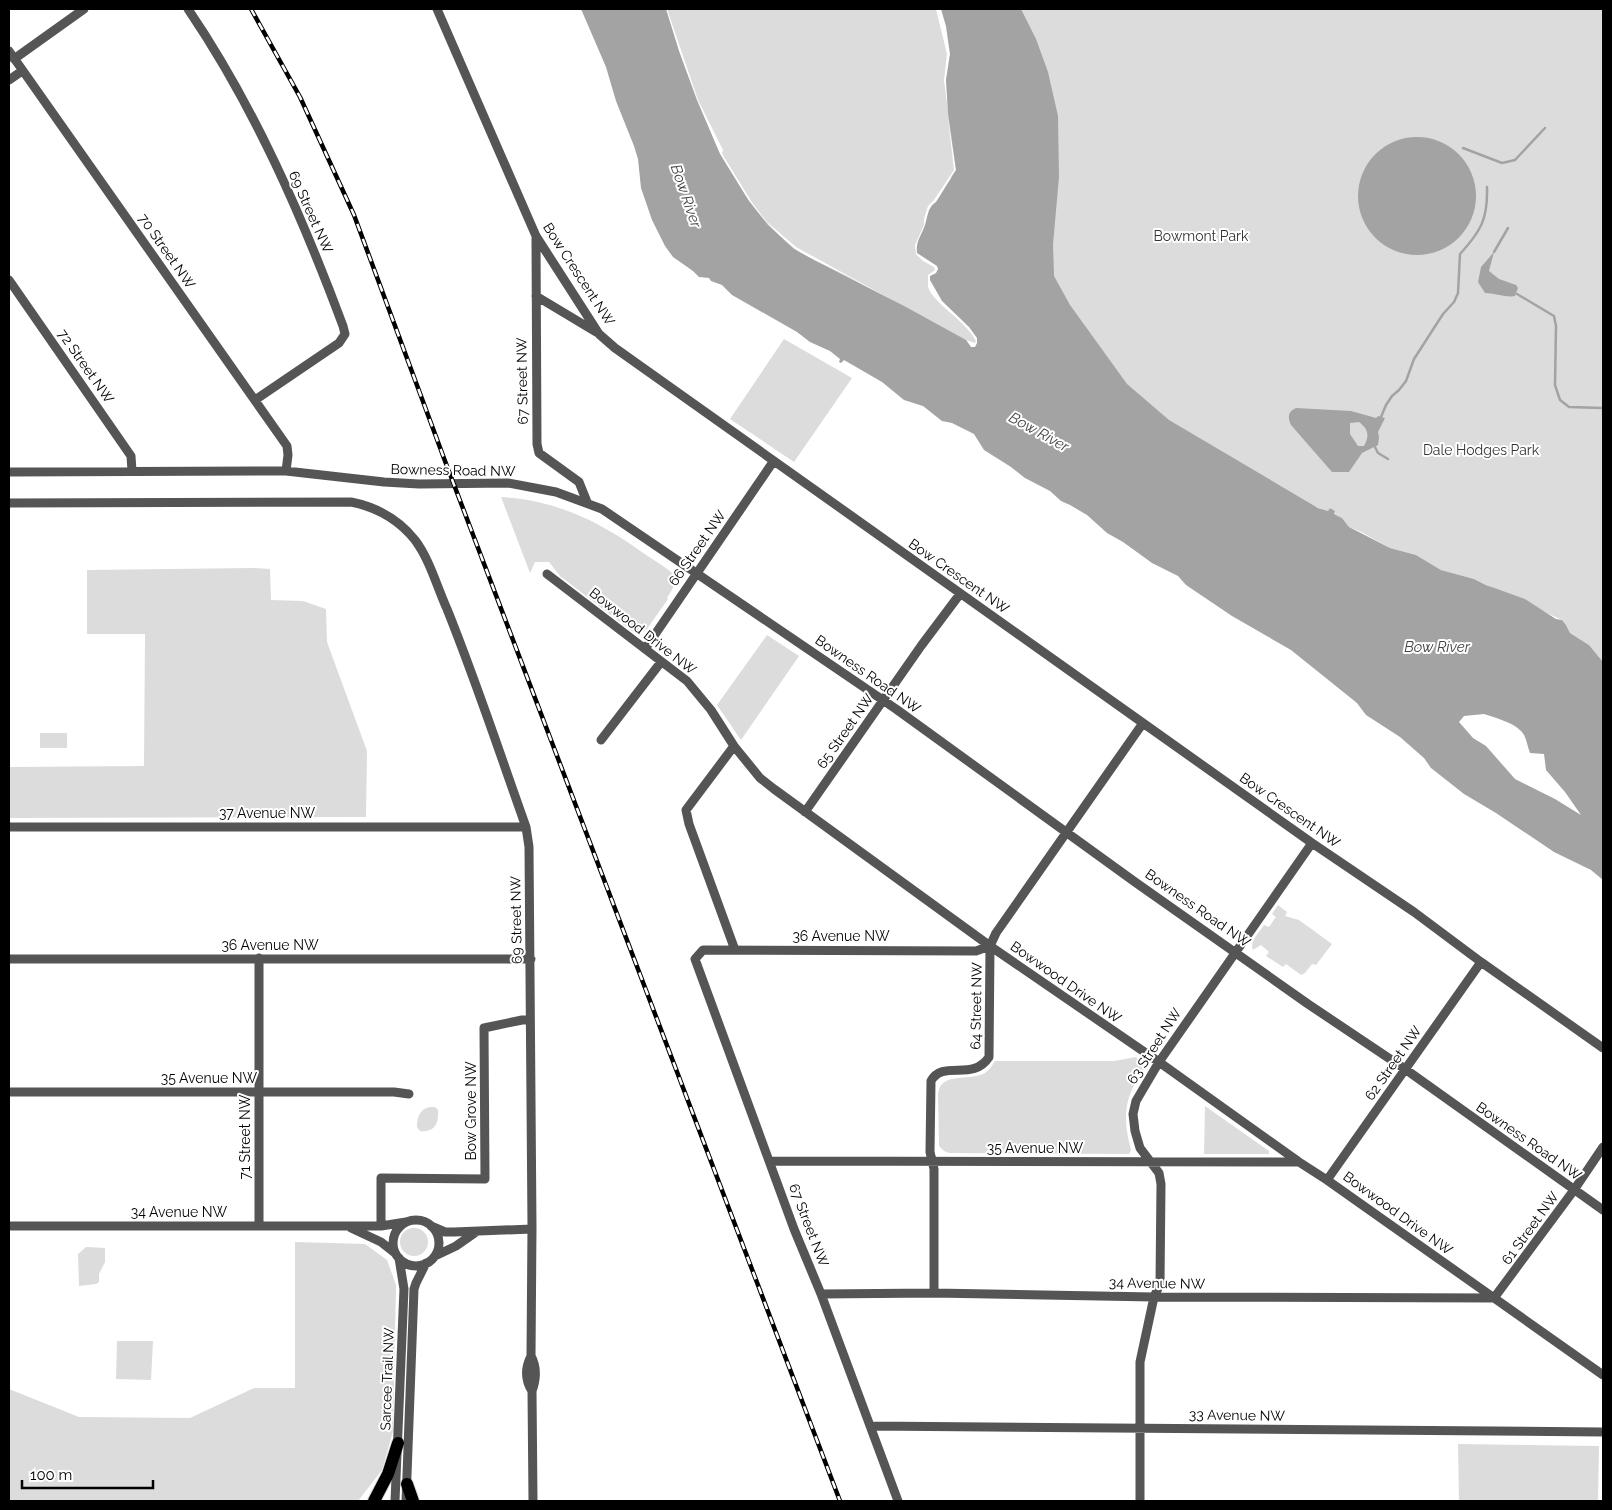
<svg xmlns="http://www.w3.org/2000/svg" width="1612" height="1510" font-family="Raleway,sans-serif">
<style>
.green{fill:#dcdcdc}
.water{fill:#a3a3a3;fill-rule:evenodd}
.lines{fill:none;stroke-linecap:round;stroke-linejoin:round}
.stream{stroke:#a3a3a3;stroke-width:2.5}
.highway-casing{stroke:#dbdbdb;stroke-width:14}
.minor{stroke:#555;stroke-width:9}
.highway{stroke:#000;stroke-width:12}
.rail-casing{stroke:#000;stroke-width:4.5}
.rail{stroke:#fff;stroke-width:2.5;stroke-dasharray:8;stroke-linecap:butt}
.labels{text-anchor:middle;stroke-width:4;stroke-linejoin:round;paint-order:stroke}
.street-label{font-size:14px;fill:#000;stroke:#fff}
.park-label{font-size:14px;fill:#333;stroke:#fff}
.water-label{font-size:15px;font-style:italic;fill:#444;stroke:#fff}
</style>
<rect width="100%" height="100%" fill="#fff"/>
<!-- green -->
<path class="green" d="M666,9c25,84 57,182 127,238 12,10 27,15 40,22 21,10 40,22 61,32l-98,-54 -29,-25 -14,-18 -29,-47 -2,-4 1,-3 -25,-50 -31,-91h269l11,45 -3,26 4,32 -2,-32 4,-26 -4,-28 -5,-17 72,128 -63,41 6,-8 -8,-52 6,52 -20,30 -6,6 -4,13v6l-9,20 1,9 7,7 11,6 1,3 -7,5c0,4 0,8 0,12 4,15 39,35 48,54l-1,2 -9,-3 5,7h4l1,4 -248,-108z
M1012,9h591v653l-14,-17 -19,-12 -4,-8 -4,-5 -88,-41 -33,-9 -25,-15 -26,-7 -29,-16 -12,-5 -7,-9 -8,-4 1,-3 -5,-3 -2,3c-16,-4 -31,-15 -46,-22l-211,-64z
M784,339l68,39 -58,84 -64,-43z
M501,497c53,3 96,23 138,53 11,8 22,14 32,22 6,11 2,17 -4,26l1,1 -21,30 -6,4 -8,-1 -73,-56 -11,-14h-14l-5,11z
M253,568l17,1 1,31 32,1 23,8 1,33 40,109 -1,66 -357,1v-51l135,-1 1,-132h-58v-64z
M767,635l32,21 -58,84 -24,-35z
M40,733h27v15h-27z
M1278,905l9,7 -2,4 14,4 33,24 -16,21 -4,-1 -7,9 -4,2 -15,-11 -3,3 -17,-11 3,-4 -8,-7 -8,5c-4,-9 6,-17 11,-25l5,2 7,-10 -4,-3z
M1136,1057l7,6 2,4c-21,30 -23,49 -14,83l-2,4 -180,-1 -5,-2 -5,-5 -1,-52c3,-23 31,-12 47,-21 5,-3 7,-8 10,-12h119z
M1205,1106l64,45v3h-65z
M430,1107h5l3,3c1,13 -3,23 -18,21l-3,-4c0,-10 3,-18 13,-20z
M400 1242a14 14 0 1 1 28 0a14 14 0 1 1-28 0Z
M295,1242l70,2 22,16 9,25 -3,146 -11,39 -24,31h-349v-112l70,28 111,1 64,-30h41z
M86,1247l19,1v14l-6,12v8l-3,2 -17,2 -1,-32z
M117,1341h36l-2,39 -35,-1z
M1458,1444l141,2 -1,55h-139z"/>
<!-- water -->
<path class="water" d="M581,9h85l13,42 18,49 23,54 29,47 19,24 26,24 20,11 92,47 60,33 5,7h4l2,-4v-5l-8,-11 -27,-26 -12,-21v-4l6,-3 2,-4 -1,-3 -20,-13c-1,-10 2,-14 6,-23 5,-9 3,-22 13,-28l20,-32 -8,-57 -2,-33 4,-26 -4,-28 -5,-17h80l15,30 12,33 10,44 1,61 -6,67 1,32 16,29 57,79 42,36 149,88 10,3 2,-3 5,3 -1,3 8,4 7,9 41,21 26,7 25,15 33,9 12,6 39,14 31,20 6,1 4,5 4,8 19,12 14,17v218l-12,-10 -37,-18 -58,-39 -32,-19 -33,-26 -7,-10 -24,-21 -34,-22 -9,-12 -66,-53 -59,-34 -46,-31 -8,-9 -26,-13 -29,-21 -16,-9 -20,-18 -17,-10 -9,-4 -11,-10 -25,-13 -14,-11 -27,-17 -10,-16 -22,-11 -10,-2 -19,-15 -19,-6 -22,-18 -38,-22 -3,3 -2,-1 1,-3 -10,-8 -20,-9 -13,-10 -65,-37 -10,-10 -11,-4 -2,-3 -10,-1 -6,-6 -20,-14 -8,-11 -13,-26 -11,-32 -3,-29 -4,-13 -18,-45 -10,-34zM1484,714c12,4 28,8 37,17 6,6 6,15 9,22l14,1 2,16 19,22 16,23 -26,-16 -40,-20 -29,-33 -13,-8 -14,-16 5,-6z
M1358 196a59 59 0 1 1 118 0a59 59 0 1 1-118 0Z
M1494,252l-5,19 10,8 17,6 2,3 -3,8c-7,2 -22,-3 -30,-3l-7,-11 3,-15z
M1296,408l55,3 25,7 2,-2 7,2 -7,14 1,5 -1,8 -16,8 -13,19h-17l-41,-47c-3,-7 -4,-13 5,-17zM1359,422c9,7 11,13 5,24h-6l-8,-12v-11z"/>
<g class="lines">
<!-- stream -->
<path class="stream" d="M1463,148l39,15 13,-3 30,-32
M1494,252l14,-24
M1517,294l37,22 2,10 -1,59 5,15 9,7 34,1
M1381,417l5,-12 6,-9 7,-6 7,-9 8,-22 29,-45 11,-12 4,-9 2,-39c21,-23 28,-35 27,-67
M1375,447l3,6 10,6"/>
<!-- highway casing -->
<g class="highway-casing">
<path id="highway" d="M407,1484l6,17
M374,1501l14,-27 10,-31"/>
</g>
<!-- minor -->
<path class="minor" d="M188,9c66,97 114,207 155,317l2,8 -6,9 -84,57
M437,9l99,227 63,98 16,14 528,375 169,120 102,69 67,50 122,86
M9,51l278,395 1,9 -2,16
M14,59l70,-50
M9,80l13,-9
M536,238l1,206 2,9 40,29 8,20
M9,280l122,176 1,15
M536,296l60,36
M9,472l277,-1 98,11 35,2 89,-1 48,9 46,17 294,200 239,173 173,122 97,65 198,141
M9,503l342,-1c25,5 48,18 64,38 15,20 22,47 32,69 29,72 53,145 79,218l3,20 3,380 -1,129c6,11 5,24 1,35l1,110
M547,574l140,107 24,29 23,36 26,32 14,11 216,157 169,116 140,100 28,18 276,195
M645,649l128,-187
M601,740l60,-78
M734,746l-48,64 3,14 46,126
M805,812l116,-166 39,-52
M9,827h517
M9,959h522
M9,1092h385l15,2
M770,1161l529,1
M1327,1180l154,-218
M393 1243a23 23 0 1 1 46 0a23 23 0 1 1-46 0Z
M9,1226h372l25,-4
M259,1226v-268
M381,1226v-48l104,1 -1,-151 38,-8h8
M431,1226l14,6h9l78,-3
M351,1228l30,14 14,11
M435,1256l21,-10 20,-14
M934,1293v-124l-4,-17 1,-71c12,-22 42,1 58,-24l1,-111 6,-13 147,-210
M821,1294l113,-1 220,4 340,1 80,-108 29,-43
M531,1356c-6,12 -6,24 1,35
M870,1426l733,6
M395,1501l9,-212 -5,-31
M406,1501l8,-212 2,-6 10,-20
M898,1501l-77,-207 -27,-65 -99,-270 8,-9 273,1 14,-5
M1140,1501v-139l14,-65 6,-13 1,-100 -2,-11 -19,-25 -5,-17 -2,-17 3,-13 23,-39 153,-219"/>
<!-- highway -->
<use href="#highway" class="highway"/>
<!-- rail casing -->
<g class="rail-casing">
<path id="rail" d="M251,9l49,88 54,118 91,246 395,1040"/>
</g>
<!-- rail -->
<use href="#rail" class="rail"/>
</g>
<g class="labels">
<!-- street labels -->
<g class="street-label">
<text transform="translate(311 212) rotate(66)" y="5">69 Street NW</text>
<text transform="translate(167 251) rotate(55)" y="5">70 Street NW</text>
<text transform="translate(579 274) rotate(57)" y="5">Bow Crescent NW</text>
<text transform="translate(86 366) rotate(55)" y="5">72 Street NW</text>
<text transform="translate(522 381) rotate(-91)" y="5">67 Street NW</text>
<text transform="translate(453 470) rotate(1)" y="5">Bowness Road NW</text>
<text transform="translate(697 548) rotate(-55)" y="5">66 Street NW</text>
<text transform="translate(959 576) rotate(35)" y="5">Bow Crescent NW</text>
<text transform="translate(643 631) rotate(38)" y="5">Bowwood Drive NW</text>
<text transform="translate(868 674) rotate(35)" y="5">Bowness Road NW</text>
<text transform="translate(845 731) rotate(-55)" y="5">65 Street NW</text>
<text transform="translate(1290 810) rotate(35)" y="5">Bow Crescent NW</text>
<text x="267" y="818">37 Avenue NW</text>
<text transform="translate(1198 908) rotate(35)" y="5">Bowness Road NW</text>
<text transform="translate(516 920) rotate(-91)" y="5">69 Street NW</text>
<text x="841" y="941">36 Avenue NW</text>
<text x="270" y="950">36 Avenue NW</text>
<text transform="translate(1066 982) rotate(35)" y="5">Bowwood Drive NW</text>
<text transform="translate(976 1006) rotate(-89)" y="5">64 Street NW</text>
<text transform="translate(1154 1046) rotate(-57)" y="5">63 Street NW</text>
<text transform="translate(1393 1063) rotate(-55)" y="5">62 Street NW</text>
<text x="209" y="1083">35 Avenue NW</text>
<text transform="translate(471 1111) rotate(-90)" y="5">Bow Grove NW</text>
<text transform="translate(245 1137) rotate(-90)" y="5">71 Street NW</text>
<text transform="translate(1529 1141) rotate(35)" y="5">Bowness Road NW</text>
<text x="1035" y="1153">35 Avenue NW</text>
<text x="179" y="1217">34 Avenue NW</text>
<text transform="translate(1398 1213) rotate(36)" y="5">Bowwood Drive NW</text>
<text transform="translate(809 1225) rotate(69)" y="5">67 Street NW</text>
<text transform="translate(1530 1228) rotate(-54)" y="5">61 Street NW</text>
<text transform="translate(1157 1283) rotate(1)" y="5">34 Avenue NW</text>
<text transform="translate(387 1379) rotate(-88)" y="5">Sarcee Trail NW</text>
<text transform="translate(1237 1415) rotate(1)" y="5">33 Avenue NW</text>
</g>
<!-- park labels -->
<g class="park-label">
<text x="1201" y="241">Bowmont Park</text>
<text x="1481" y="455">Dale Hodges Park</text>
</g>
<!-- water labels -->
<g class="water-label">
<text transform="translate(686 196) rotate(71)" y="5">Bow River</text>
<text transform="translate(1039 432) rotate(29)" y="5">Bow River</text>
<text x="1437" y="652">Bow River</text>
</g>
</g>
<!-- border -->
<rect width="1612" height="1510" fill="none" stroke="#000000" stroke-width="20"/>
<!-- scale -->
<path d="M22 1480v8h131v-8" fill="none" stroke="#000000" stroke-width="2.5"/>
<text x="30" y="1480" font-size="15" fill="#000000" stroke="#ffffff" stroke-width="4" paint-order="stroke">100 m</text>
</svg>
